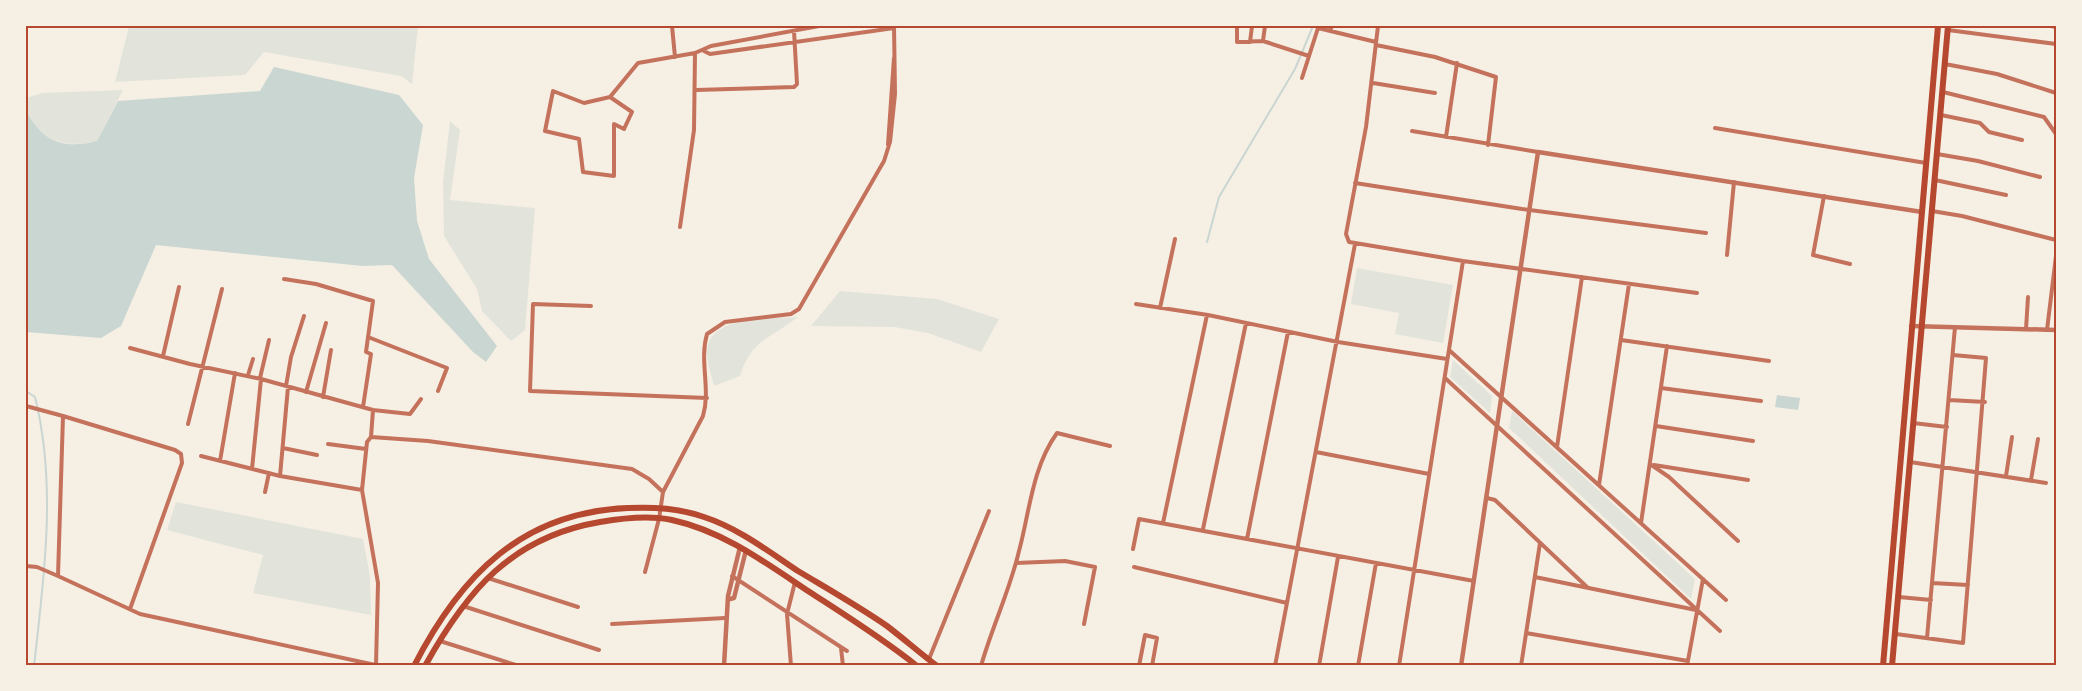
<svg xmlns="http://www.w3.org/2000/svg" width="2082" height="691" font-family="Raleway,sans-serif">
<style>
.green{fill:#e2e4dc}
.water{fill:#c9d6d2}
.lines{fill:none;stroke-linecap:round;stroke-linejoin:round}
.stream{stroke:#c9d6d2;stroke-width:2}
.minor{stroke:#c5725c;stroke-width:4}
.tertiary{stroke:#c5725c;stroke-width:4.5}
.primary{stroke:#b5482f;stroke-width:6}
.neatline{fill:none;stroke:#b5482f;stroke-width:2}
</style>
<rect width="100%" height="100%" fill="#f6efe4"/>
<!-- green -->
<path class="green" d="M129,26h289l-6,58 -11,-8 -137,-24 -19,23 -130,7z
M123,90l-26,51c-33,9 -71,-3 -71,-43l16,-5z
M450,121l10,9 -10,70 85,8 -10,122 -14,11 -29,-30 -5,-22 -33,-53 -1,-54z
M1357,268l96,17 -10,58 -48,-9 4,-21 -48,-9z
M840,291l97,8 62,20 -18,33 -53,-19 -34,-6 -83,-1z
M798,317c-27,21 -47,23 -58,59l-26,10c-2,-10 -7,-22 -7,-32 -1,-40 64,-35 91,-37z
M1453,360l39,36 -2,17 -40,-36z
M1512,411l183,168 -4,20 -182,-171z
M176,502l187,37 7,37 1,39 -118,-22 10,-38 -96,-25z"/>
<!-- water -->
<path class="water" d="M274,67l125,28 24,30 -9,53 3,43 12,38 68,87 -11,16 -13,-10 -81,-87 -29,1 -207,-21 -35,81 -20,12 -75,-6v-222c15,31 37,40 71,31l21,-40 142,-10z
M1777,395l23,3 -2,12 -23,-3z"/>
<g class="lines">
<!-- stream -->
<path class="stream" d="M1207,242l12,-45 76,-128 18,-43
M26,391l9,6c22,88 9,180 -1,269"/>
<!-- minor -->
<path class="minor" d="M672,26l3,31
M1237,26v16l26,-1 46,15
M1378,26l-12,101 -20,107 3,8 114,19 234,32
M2051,26l5,1
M1948,30l108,14
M1330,31l2,-5
M1263,41l2,-15
M1250,42l2,-16
M1376,45l59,12 61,20 -8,68
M704,51l6,3 184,-26
M1945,64l52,10 59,19
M1302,78l16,-50 58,14
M1373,83l62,10
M696,90l98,-3 3,-3 -3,-53
M1943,92l101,25 12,17
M610,97l-26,6 -31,-12 -8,40 34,8 4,33 31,4v-52l10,5 8,-17 -22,-15 28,-34 57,-10
M1941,115l39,8 9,9 33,8
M1715,128l211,35
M1412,131l126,21
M1446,137l11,-74
M888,145l6,-87
M1937,154l41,7 62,16
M1935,180l71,15
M1355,183l167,26 184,24
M1824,196l-11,59 37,9
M1932,211l30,5 94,24
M680,227l14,-97 1,-77 16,-7 108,-20
M1727,255l7,-73
M284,279l32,5 57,17 -7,51 5,2 -8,53
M1136,304l72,11 130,27 109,17
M591,306l-58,-2 -3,87 177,7
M1160,308l15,-69
M2026,329l2,-32
M2047,330l9,-74
M368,337l79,31 -9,23
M1621,340l148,21
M130,348l60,16 71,15 112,31 37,4 11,-15
M1449,350l277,250
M163,356l16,-69
M248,375l5,-16
M260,378l9,-38
M1445,378l275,253
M286,386l5,-29 13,-41
M1661,388l100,13
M306,392l20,-69
M323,397l8,-47
M1949,400l36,2
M26,406l37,10
M373,410l-2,27 -4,5 -5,48 16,93 -2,82
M1913,423l34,4
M188,424l34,-135
M1656,426l97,15
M371,437l57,4 204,28 17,10 14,13
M328,444l38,5
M1557,447l25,-170
M283,448l34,7
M1316,452l113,22
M201,456l79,20 82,14
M220,461l15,-88
M1910,462l136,21
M1650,464l19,13 69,64
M1654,465l94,15
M252,469l9,-90
M280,476l8,-89
M2006,476l6,-39
M2031,480l7,-41
M1599,485l30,-201
M265,492l4,-19
M1487,498l8,2 92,87
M1163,523l44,-208
M1641,523l26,-177
M1203,529l43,-206
M1247,539l41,-207
M1133,549l6,-30 335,62
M1016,563l49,-2 30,6 -11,57
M26,566l11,1 21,9 82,38 240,52
M1134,567l153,36
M645,572l14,-53 4,-27 40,-76c8,-27 -4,-55 4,-82l18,-12 66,-8 8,-5 85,-148 6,-19 5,-48 -1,-68
M58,576l5,-160 112,34 6,4 1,9 -52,146
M732,576l115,75
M1535,577l161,33
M488,578l90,29
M1932,583l36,2
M1899,597l32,3
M463,606l136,44
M612,624l113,-6
M1526,633l162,28
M1896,634l67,9 23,-285 -33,-3
M1927,638l28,-311
M440,641l79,25
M841,648l2,18
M929,659l60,-148
M791,666l-4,-52 8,-32
M981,666c11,-39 29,-76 38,-115 11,-41 13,-83 38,-118l53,13
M1139,666l6,-31 12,3 -5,28
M1275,666l80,-422
M1319,666l19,-109
M1358,666l18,-103
M1399,666l64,-405
M1521,666l19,-123
M1687,666l16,-87"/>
<!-- tertiary -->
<path class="tertiary" d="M1911,326l145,4
M730,599l4,-1 12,-48
M724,666l4,-70 12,-49
M1461,666l77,-514 384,60"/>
<!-- primary -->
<path class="primary" d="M414,666c46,-90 108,-154 214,-158 27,-1 50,0 76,9 34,11 64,34 94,54 30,18 60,35 89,55 17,13 33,27 50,40
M425,666c42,-76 87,-129 175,-144 23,-4 49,-7 72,-2 51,11 94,43 136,71 37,24 74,47 109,75
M1883,666l55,-640
M1892,666l56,-640"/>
</g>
<!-- border -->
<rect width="2082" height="691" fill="none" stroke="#f6efe4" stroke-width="54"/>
<rect x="27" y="27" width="2028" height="637" class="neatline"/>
</svg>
